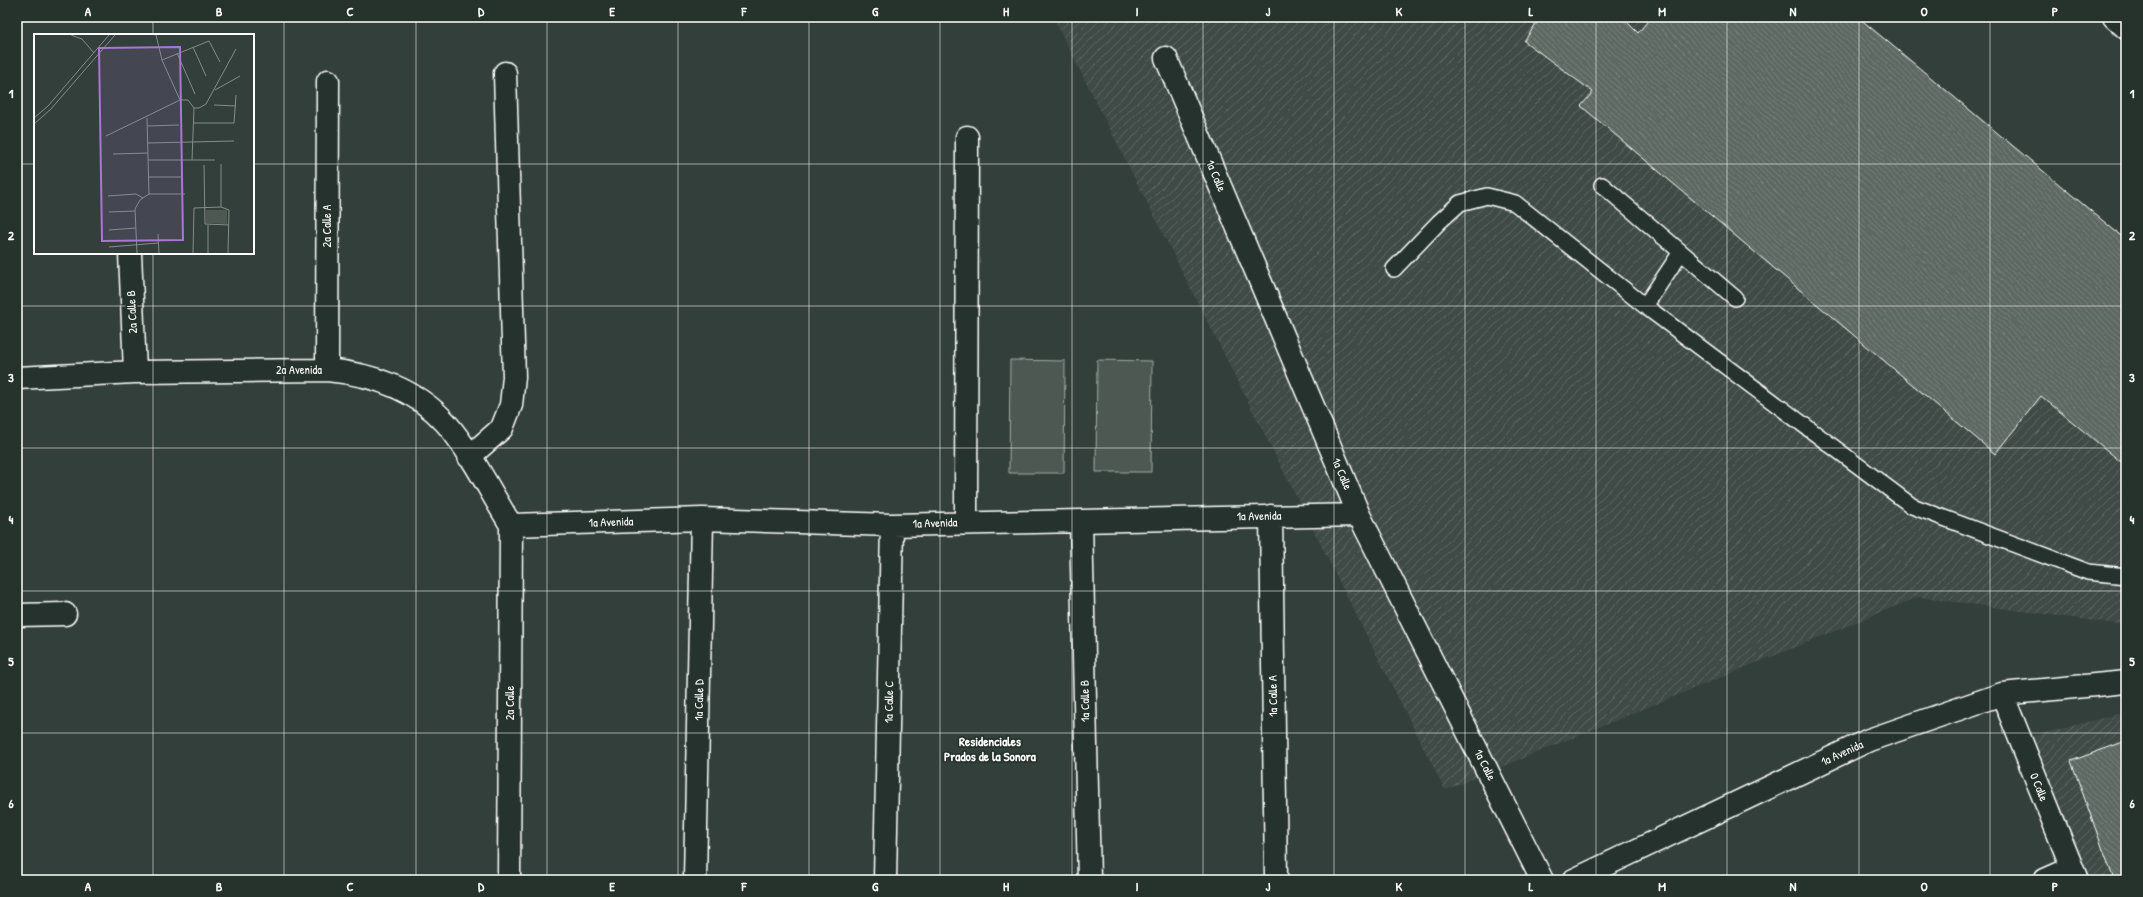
<svg xmlns="http://www.w3.org/2000/svg" width="2143" height="897" font-family="'Patrick Hand',sans-serif">
<style>
.industrial{fill:url(#industrial-furrows)}
.grass{fill:#4d5853;stroke:#a6aca9}
.building{fill:url(#building-back-hatch);stroke:#fff}
.lines{fill:none;stroke-linecap:round;stroke-linejoin:round}
.service-casing{stroke:#fff;stroke-width:18}
.minor-casing{stroke:#fff;stroke-width:25}
.trunk-casing{stroke:#fff;stroke-width:25}
.service{stroke:#26332d;stroke-width:15}
.minor{stroke:#26332d;stroke-width:22}
.trunk{stroke:#26332d;stroke-width:22}
.grid{fill:none;stroke:#fff;stroke-width:1;stroke-opacity:0.55}
.labels{text-anchor:middle;stroke-width:3.5;stroke-linejoin:round;paint-order:stroke}
.street-label{font-size:12px;fill:#fff;stroke:#26332d}
.neighbourhood-label{font-size:13px;font-weight:bold;fill:#fff;stroke:#26332d}
.inset-road{fill:none;stroke:#858c89;stroke-width:1}
.view{fill:#a976d5;fill-opacity:0.15;stroke:#a976d5;stroke-width:2}
.inset-edge{fill:none;stroke:#fff;stroke-width:2}
.neatline{fill:none;stroke:#fff;stroke-width:1.5}
.grid-label{font-size:13px;text-anchor:middle;font-weight:bold;fill:#fff}
</style>
<defs>
<pattern id="industrial-furrows" width="10" height="10" patternUnits="userSpaceOnUse"><rect width="10" height="10" fill="#404c47"/><path d="M-1 1l2-2M0 10L10 0M9 11l2-2" fill="none" stroke="#5d6763"/></pattern>
<pattern id="building-back-hatch" width="6" height="6" patternUnits="userSpaceOnUse"><rect width="6" height="6" fill="#5f6964"/><path d="M-1 5l2 2M0 0l6 6M5-1l2 2" fill="none" stroke="#77807b"/></pattern>
</defs>
<rect width="100%" height="100%" fill="#333f3a"/>
<filter id="ink" filterUnits="userSpaceOnUse"><feTurbulence type="fractalNoise" baseFrequency=".025" numOctaves="2"/><feDisplacementMap in="SourceGraphic" scale="8" xChannelSelector="R" yChannelSelector="G"/><feConvolveMatrix kernelMatrix="1 2 1 2 8 2 1 2 1" color-interpolation-filters="sRGB"/></filter>
<g filter="url(#ink)">
<!-- industrial -->
<path class="industrial" d="M1053,17h768l305,277v331l-208,-28 -473,193z
M2126,712v168h-51l-50,-142z"/>
<!-- grass -->
<path class="grass" d="M1010,360l55,1 -1,112h-55z
M1097,360l55,1 -1,111h-55z"/>
<!-- building -->
<path class="building" d="M1541,17h81l16,16 13,-16h207l268,223v226l-85,-70 -46,58 -414,-348 12,-14 -69,-51z
M2126,741v139h-12l-43,-119z"/>
<g class="lines">
<!-- service casing -->
<g class="service-casing">
<path id="service" d="M1602,185l79,67 -36,54
M1681,252l54,46
M1394,269l45,-47 21,-19 27,-7 28,7 130,103 267,200 176,66 38,4"/>
</g>
<!-- minor casing -->
<g class="minor-casing">
<path id="minor" d="M1166,58l193,457 183,365
M130,253l5,119
M327,370l1,-289
M17,378l118,-6 192,-2c44,4 89,19 119,53 26,30 44,69 65,102
M469,457l33,-29 9,-23 3,-28 -9,-304
M1271,516l5,361
M1081,521l8,359
M966,522l1,-385
M511,525l191,-6 190,6 467,-10
M17,615l48,-1
M2002,694l75,186
M509,880l2,-355
M695,880l7,-361
M885,880l7,-355
M1574,880l295,-140 133,-46 124,-12
M2045,880l27,-12"/>
</g>
<!-- trunk casing -->
<g class="trunk-casing">
<path id="trunk" d="M2114,17l12,11"/>
</g>
<!-- service -->
<use href="#service" class="service"/>
<!-- minor -->
<use href="#minor" class="minor"/>
<!-- trunk -->
<use href="#trunk" class="trunk"/>
</g>
</g>
<!-- grid -->
<path class="grid" d="M153,17v18M284,17v863M416,17v863M547,17v863M678,17v863M809,17v863M940,17v863M1072,17v863M1203,17v863M1334,17v863M1465,17v863M1596,17v863M1727,17v863M1859,17v863M1990,17v863M17,164h18M253,164h1873M153,253v627M17,306h2109M17,448h2109M17,591h2109M17,733h2109"/>
<g class="labels">
<!-- street labels -->
<g class="street-label">
<text transform="translate(1216 176) rotate(67)" y="4">1a Calle</text>
<text transform="translate(327 226) rotate(-90)" y="4">2a Calle A</text>
<text transform="translate(132 312) rotate(-93)" y="4">2a Calle B</text>
<text x="299" y="374">2a Avenida</text>
<text transform="translate(1342 474) rotate(67)" y="4">1a Calle</text>
<text transform="translate(1259 516) rotate(-1)" y="4">1a Avenida</text>
<text transform="translate(611 522) rotate(-2)" y="4">1a Avenida</text>
<text transform="translate(935 523) rotate(-2)" y="4">1a Avenida</text>
<text transform="translate(1273 696) rotate(-91)" y="4">1a Calle A</text>
<text transform="translate(699 700) rotate(-89)" y="4">1a Calle D</text>
<text transform="translate(1085 701) rotate(-91)" y="4">1a Calle B</text>
<text transform="translate(889 702) rotate(-89)" y="4">1a Calle C</text>
<text transform="translate(510 703) rotate(-90)" y="4">2a Calle</text>
<text transform="translate(1842 753) rotate(-25)" y="4">1a Avenida</text>
<text transform="translate(1485 765) rotate(63)" y="4">1a Calle</text>
<text transform="translate(2039 787) rotate(68)" y="4">0 Calle</text>
</g>
<!-- neighbourhood labels -->
<g class="neighbourhood-label">
<text x="990" y="746">Residenciales<tspan x="990" dy="15">Prados de la Sonora</tspan></text>
</g>
</g>
<!-- overview -->
<g transform="translate(34 34)">
<rect width="220" height="220" fill="#333f3a"/>
<path d="M172,176h21v14l-21,-1z" fill="#4d5853"/>
<path class="inset-road" d="M37,1l11,4 12,14M122,1l6,25 18,40M159,13l13,29M143,19l18,41M128,26l47,-19 11,21M181,56l25,-14M180,71l22,1M160,74h5l7,-4 30,-55M0,84l14,-12 61,-71M113,84l2,76M159,89h41l2,-28M0,90l17,-15 64,-74M113,92l32,-1M72,102l74,-36h8l6,8M114,109l86,-2M79,120l35,-1M114,126h67M158,126l2,-52M170,131l1,59 24,1M114,143h33M115,160h36M74,162l28,-2 7,4M187,173v-43M75,178l26,-1M75,196l27,-2M124,200l1,19M75,213l49,-4M103,219l-2,-44 5,-9 9,-6M159,219l1,-45 27,-1 8,3 -1,43M174,219v-28"/>
<path class="view" d="M146,13l3,193 -81,1 -3,-193z"/>
<rect width="220" height="220" class="inset-edge"/>
</g>
<!-- margin -->
<rect width="2143" height="897" fill="none" stroke="#26332d" stroke-width="44"/>
<rect x="22" y="22" width="2099" height="853" class="neatline"/>
<g class="grid-label">
<text x="88" y="16">A</text>
<text x="219" y="16">B</text>
<text x="350" y="16">C</text>
<text x="481" y="16">D</text>
<text x="612" y="16">E</text>
<text x="744" y="16">F</text>
<text x="875" y="16">G</text>
<text x="1006" y="16">H</text>
<text x="1137" y="16">I</text>
<text x="1268" y="16">J</text>
<text x="1399" y="16">K</text>
<text x="1531" y="16">L</text>
<text x="1662" y="16">M</text>
<text x="1793" y="16">N</text>
<text x="1924" y="16">O</text>
<text x="2055" y="16">P</text>
<text x="11" y="98">1</text>
<text x="2132" y="98">1</text>
<text x="11" y="240">2</text>
<text x="2132" y="240">2</text>
<text x="11" y="382">3</text>
<text x="2132" y="382">3</text>
<text x="11" y="524">4</text>
<text x="2132" y="524">4</text>
<text x="11" y="666">5</text>
<text x="2132" y="666">5</text>
<text x="11" y="808">6</text>
<text x="2132" y="808">6</text>
<text x="88" y="891">A</text>
<text x="219" y="891">B</text>
<text x="350" y="891">C</text>
<text x="481" y="891">D</text>
<text x="612" y="891">E</text>
<text x="744" y="891">F</text>
<text x="875" y="891">G</text>
<text x="1006" y="891">H</text>
<text x="1137" y="891">I</text>
<text x="1268" y="891">J</text>
<text x="1399" y="891">K</text>
<text x="1531" y="891">L</text>
<text x="1662" y="891">M</text>
<text x="1793" y="891">N</text>
<text x="1924" y="891">O</text>
<text x="2055" y="891">P</text>
</g>
</svg>
